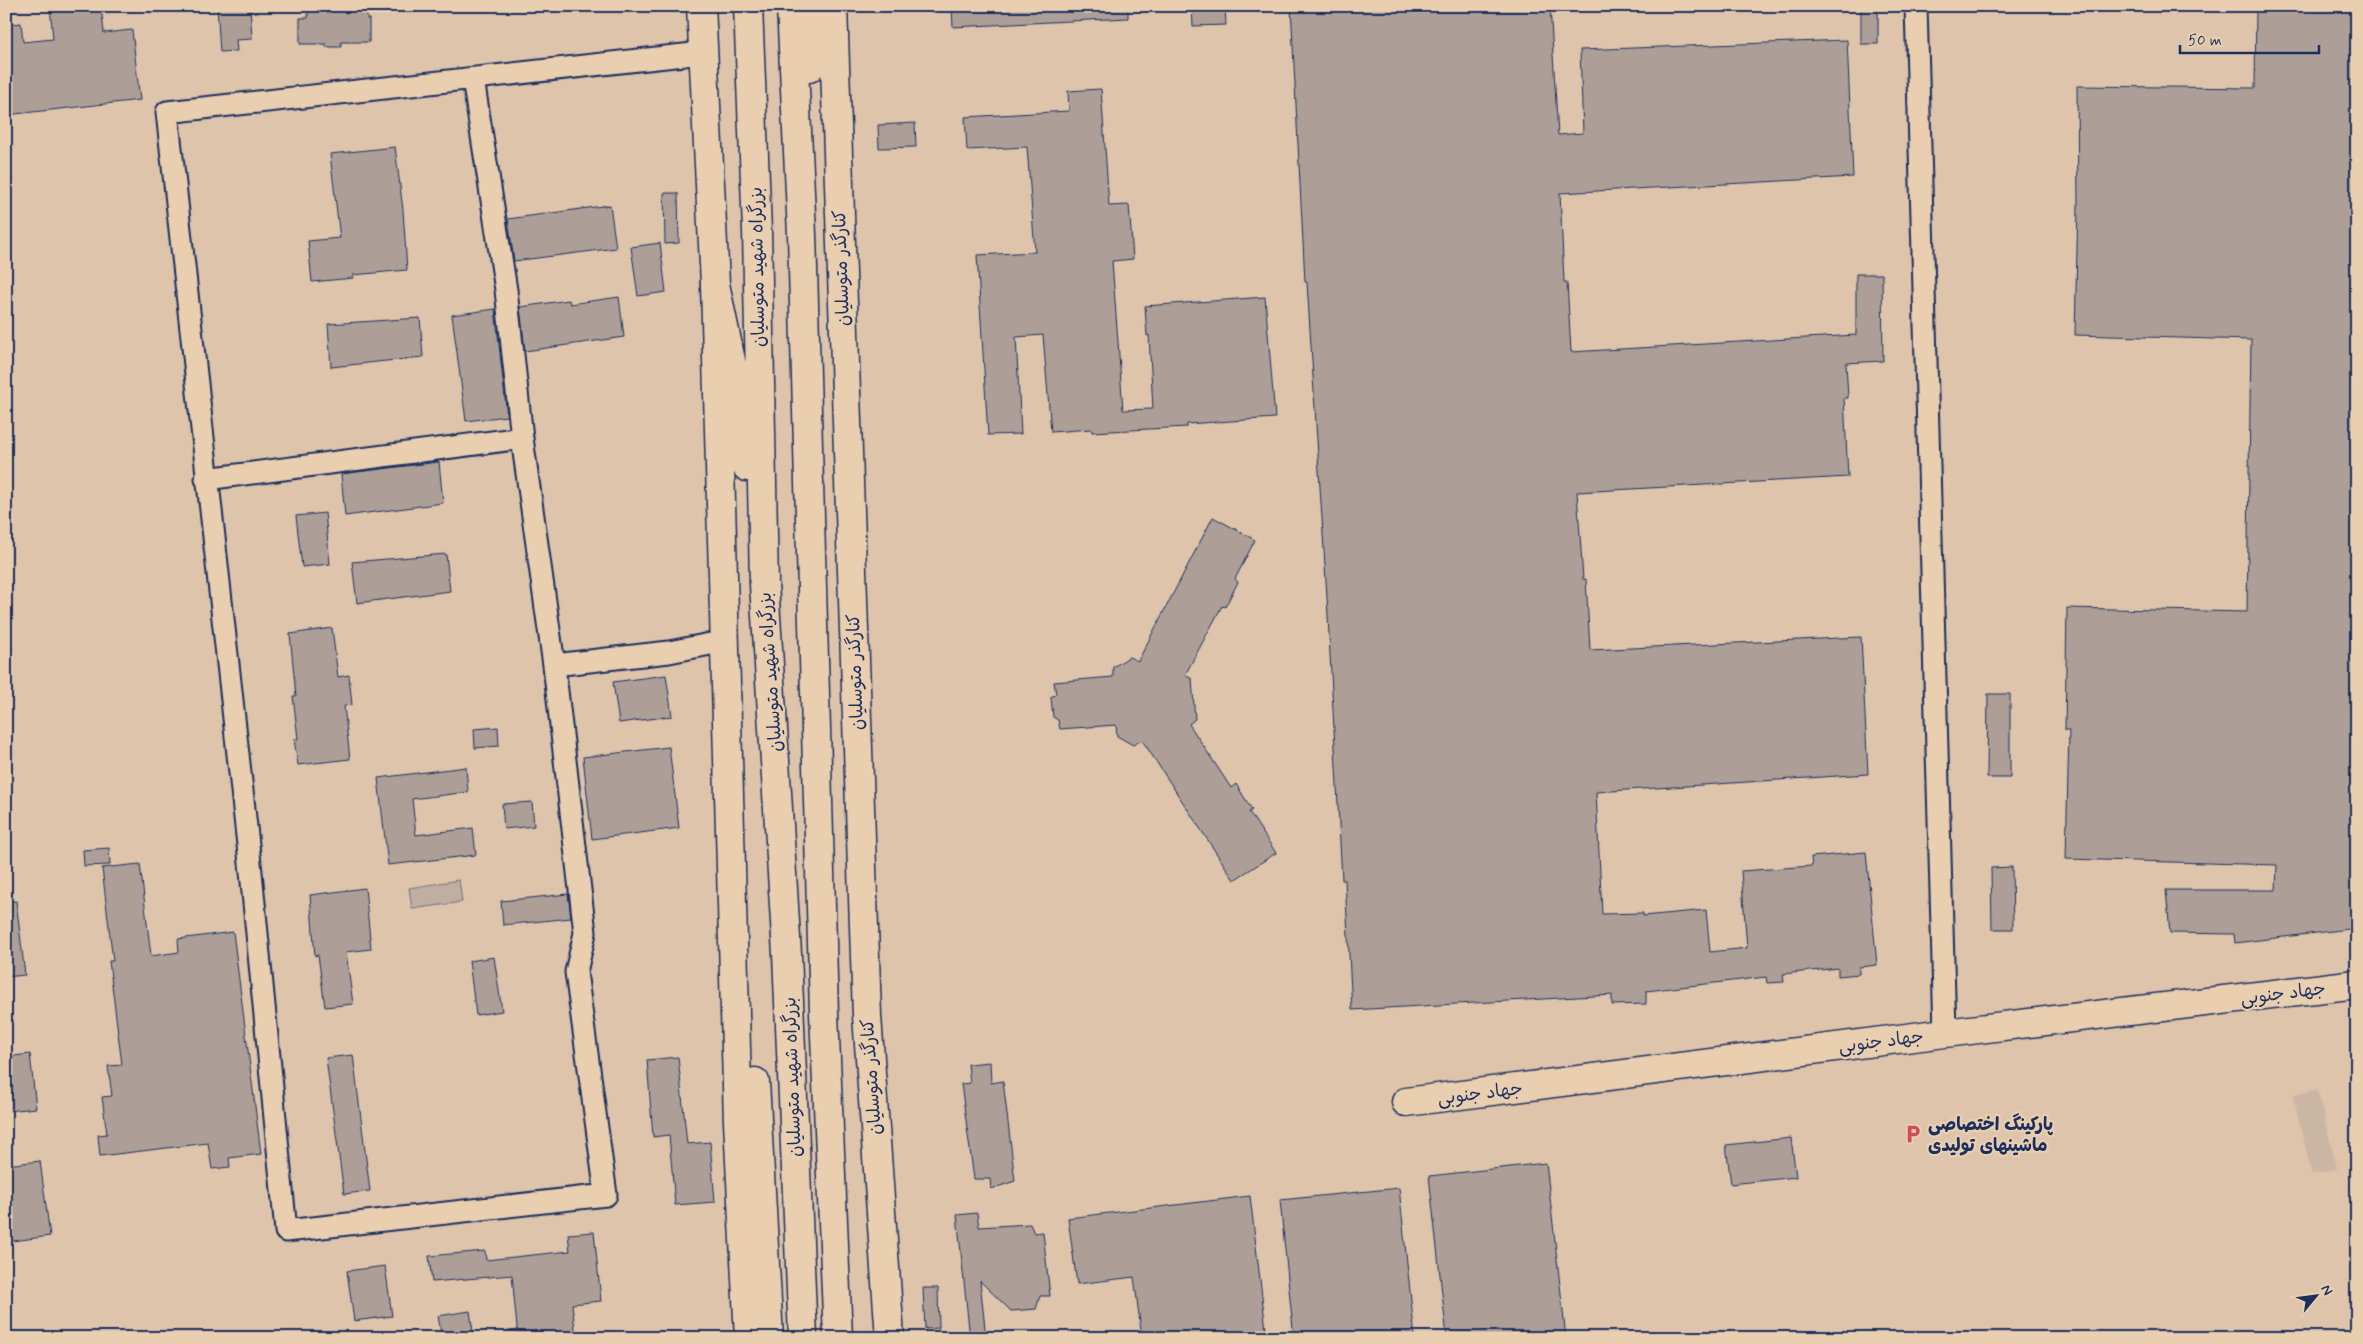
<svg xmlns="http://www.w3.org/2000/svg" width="2363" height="1344" font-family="Mynerve,'Playpen Sans Arabic',sans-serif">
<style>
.built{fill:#cbb6a4}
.green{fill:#c0afa0;stroke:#6e6f7f}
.building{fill:#ad9f98;stroke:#1b2f5e}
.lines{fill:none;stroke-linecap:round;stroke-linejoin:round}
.minor-casing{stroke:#1b2f5e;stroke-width:25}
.tertiary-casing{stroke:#1b2f5e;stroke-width:31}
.primary-casing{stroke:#1b2f5e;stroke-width:31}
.trunk-casing{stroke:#1b2f5e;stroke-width:31}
.minor{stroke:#e9ceb0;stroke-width:21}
.tertiary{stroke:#e9ceb0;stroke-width:28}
.primary{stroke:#e9ceb0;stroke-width:28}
.trunk{stroke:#e9ceb0;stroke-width:28}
.labels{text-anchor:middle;stroke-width:4.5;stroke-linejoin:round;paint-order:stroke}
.street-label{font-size:18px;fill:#1b2f5e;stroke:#e9ceb0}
.poi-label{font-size:18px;font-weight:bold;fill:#1b2f5e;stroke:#e9ceb0;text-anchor:start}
</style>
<rect width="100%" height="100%" fill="#ddc4ab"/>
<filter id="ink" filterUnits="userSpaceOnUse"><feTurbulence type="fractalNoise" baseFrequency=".02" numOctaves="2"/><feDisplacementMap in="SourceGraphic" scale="10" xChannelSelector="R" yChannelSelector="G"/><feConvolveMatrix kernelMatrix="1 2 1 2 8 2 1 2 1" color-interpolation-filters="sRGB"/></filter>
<g filter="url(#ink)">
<!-- built -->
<path class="built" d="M2317,1089l20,80 -25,6 -19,-79z"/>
<!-- green -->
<path class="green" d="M459,880l3,22 -50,7 -3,-21z"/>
<!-- building -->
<path class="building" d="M50,6h51l3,27 28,-3 8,70 -134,15v-90l15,-2 2,19 30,-3z
M217,6h33l2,33 -16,1 1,11 -17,1z
M1128,6v12l-175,9 -1,-20z
M1192,6h33l1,19 -33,1z
M1291,6h259l8,129 25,-2 -3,-83 267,-10 6,137 -293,16 4,89h3l4,70 285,-17v-61h26l1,87 -37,2 2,35h-4l4,79 -271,15 6,87h3l4,71 271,-13 7,137 -272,18 6,122 41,-1v3l63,-6 4,42 37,-4 -6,-77 71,-5 -1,-9 55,-5 11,113 -18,2v7l-21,2v-8l-55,6 1,8 -17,1 -1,-6 -120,14v13l-34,1v-10l-260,15 -7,-130h-3l-15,-283 -20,-315h-2z
M1861,6h17v38h-17z
M2256,6h101v922l-122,15 -1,-9 -64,-1 -4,-43h110l1,-25 -211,-6 3,-129h-4l2,-122 180,4 4,-272 -176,-5 3,-129 -1,-120 178,2z
M357,8v3h10v8h2v23h-28v5h-15v-3h-26v-26h8v-8z
M1101,89l8,117 20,-1 4,54 -21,2 11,149 30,-1 -4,-74 -2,1 -2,-30 120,-9 10,121 -88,6v3l-95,5 -1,-3 -40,3 -8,-97 -27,2 5,97 -33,1 -11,-180 58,-3 -8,-105 -60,3 -2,-33 104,-6 -1,-20z
M915,123l1,24 -37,1 -1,-23z
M395,147l8,63 4,60 -54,5v3l-41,4 -4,-41 32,-3 -10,-84z
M664,193h14l1,50 -14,1z
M610,205l6,43 -102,13 -6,-42z
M660,243l6,49 -28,4 -7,-49z
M619,297l5,40 -99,14 -5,-44 49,-7 1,4z
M495,309l12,107 -41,5 -14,-106z
M420,318l3,39 -92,10 -3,-43z
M439,462l4,41 -98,13 -4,-42z
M325,513l5,51 -28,3 -6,-51z
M1213,517l42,23 -20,39 3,3 -13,25 -3,-1 -37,69 7,4 3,40 -6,5 42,64 5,-4 16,26 -3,2 27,41 -42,27 -92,-140 -9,5 -16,-9 -1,-11 -56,4 -2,-9 -5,-3 -2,-20 5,-3 -2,-12 59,-5v-10l16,-10 9,4z
M446,554l4,37 -93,12 -5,-41z
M332,628l6,49 11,-2 3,30 -8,1 6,53 -52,6 -4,-26h4l-5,-43h3l-6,-62z
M666,675l6,41 -53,7 -6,-41z
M1988,694h22v84h-23z
M498,727l1,19 -24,2 -1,-19z
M669,747l10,81 -87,11 -9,-82z
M466,767l2,25 -56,7 4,36 57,-7 3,27 -88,10 -10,-87z
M532,802l2,24 -30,3 -2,-25z
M109,848l1,17 -26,1 -1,-16z
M140,864l11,92 28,-4 -1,-13 55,-7 28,222 -32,4 1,9 -18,2 -4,-26 -108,13 -2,-21 9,-1 -5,-37 10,-1 -4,-30 14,-1 -13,-104h4l-11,-93z
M2012,867l1,62h-21l-1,-61z
M365,888l6,61 -25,3 7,52 -28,3 -7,-52 -3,1 -5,-61z
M568,894l3,24 -68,7 -2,-24z
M16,901l9,74 -19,2v-75z
M494,957l8,54 -26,4 -7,-54z
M30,1054l6,54 -30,3v-54z
M353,1055l17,136 -26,3 -18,-136z
M678,1057l9,87 23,-2 5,60 -40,3 -6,-70 -16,2 -6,-77z
M990,1062l1,21 12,-2 12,100 -24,8 -1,-10h-16l-13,-95 9,-1 -2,-19z
M1791,1138l5,39 -65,7 -5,-39z
M40,1161l10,75 -44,6v-77z
M1546,1163l20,175h-119l-18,-162z
M1399,1188l16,150h-121l-14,-138z
M1250,1196l17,142h-125l-8,-61 -57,7 -9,-66z
M977,1213l2,14 51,-3 4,9 9,-1 7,64h-10l-4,13 -25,2 -31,-30 6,57h-16l-13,-123z
M594,1232l7,69 -29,3 4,34h-58l-6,-63 -80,7 -3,-26 56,-5 1,9 84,-9 -2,-17z
M385,1266l7,50 -38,5 -7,-50z
M923,1288h15l1,40 -14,1z
M470,1311l4,27h-32l-4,-22z"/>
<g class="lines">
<!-- minor casing -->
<g class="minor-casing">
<path id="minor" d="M1916,6l29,1027
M473,79l33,211 16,148 32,227 31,268 -9,39 30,223 -320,36 -35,-359 -84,-760 535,-59
M206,479l316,-41
M554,665l115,-13 57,-11"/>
</g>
<!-- tertiary casing -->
<g class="tertiary-casing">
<path id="tertiary" d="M1406,1102l539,-69 412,-49"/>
</g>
<!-- primary casing -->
<g class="primary-casing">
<path id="primary" d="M701,6l14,278 23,838 11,216
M833,6l34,1010 23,322
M755,1082l14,256"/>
</g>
<!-- trunk casing -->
<g class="trunk-casing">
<path id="trunk" d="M748,6l9,225 7,353 23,370 16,384
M791,6l11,228 22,779 14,325
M809,68l3,-62
M715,284l19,91 13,92"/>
</g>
<!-- minor -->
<use href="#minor" class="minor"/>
<!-- tertiary -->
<use href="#tertiary" class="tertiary"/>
<!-- primary -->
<use href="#primary" class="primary"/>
<!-- trunk -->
<use href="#trunk" class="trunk"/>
</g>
</g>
<!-- icons -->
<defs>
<g id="parking-bare" transform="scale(1.5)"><path d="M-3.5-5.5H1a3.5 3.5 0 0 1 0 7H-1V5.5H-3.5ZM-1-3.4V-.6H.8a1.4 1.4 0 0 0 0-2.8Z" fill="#d1495b" stroke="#e9ceb0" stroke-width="2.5" paint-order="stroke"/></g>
</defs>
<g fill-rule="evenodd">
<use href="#parking-bare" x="1913" y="1134"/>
</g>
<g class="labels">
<!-- street labels -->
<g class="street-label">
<text transform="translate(757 267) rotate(-91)" y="6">بزرگراه شهید متوسلیان</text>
<text transform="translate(841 268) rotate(-92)" y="6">کنارگذر متوسلیان</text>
<text transform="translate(770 672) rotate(-94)" y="6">بزرگراه شهید متوسلیان</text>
<text transform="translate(855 672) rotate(-92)" y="6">کنارگذر متوسلیان</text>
<text transform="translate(2283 993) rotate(-7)" y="6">جهاد جنوبی</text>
<text transform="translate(1881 1041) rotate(-7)" y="6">جهاد جنوبی</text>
<text transform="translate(792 1077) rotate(-92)" y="6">بزرگراه شهید متوسلیان</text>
<text transform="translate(871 1077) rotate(-94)" y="6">کنارگذر متوسلیان</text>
<text transform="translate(1480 1093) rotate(-7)" y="6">جهاد جنوبی</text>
</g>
<!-- poi labels -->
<g class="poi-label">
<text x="1928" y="1130">پارکینگ اختصاصی<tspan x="1928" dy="21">ماشینهای تولیدی</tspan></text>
</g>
</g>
<!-- margin -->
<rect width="2363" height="1344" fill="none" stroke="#e9ceb0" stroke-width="25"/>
<rect x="12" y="12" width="2338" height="1319" fill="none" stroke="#1b2f5e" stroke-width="2" filter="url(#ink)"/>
<!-- north arrow -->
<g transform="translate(2316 1296) rotate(61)" stroke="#e9ceb0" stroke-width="4" paint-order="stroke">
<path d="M0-4L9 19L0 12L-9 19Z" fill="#1b2f5e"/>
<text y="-8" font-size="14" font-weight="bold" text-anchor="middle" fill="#1b2f5e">N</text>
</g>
<!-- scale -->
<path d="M2180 45v8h139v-8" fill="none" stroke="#1b2f5e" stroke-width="2.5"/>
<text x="2188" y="45" font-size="15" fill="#1b2f5e" stroke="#e9ceb0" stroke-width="4" paint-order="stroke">50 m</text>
</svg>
